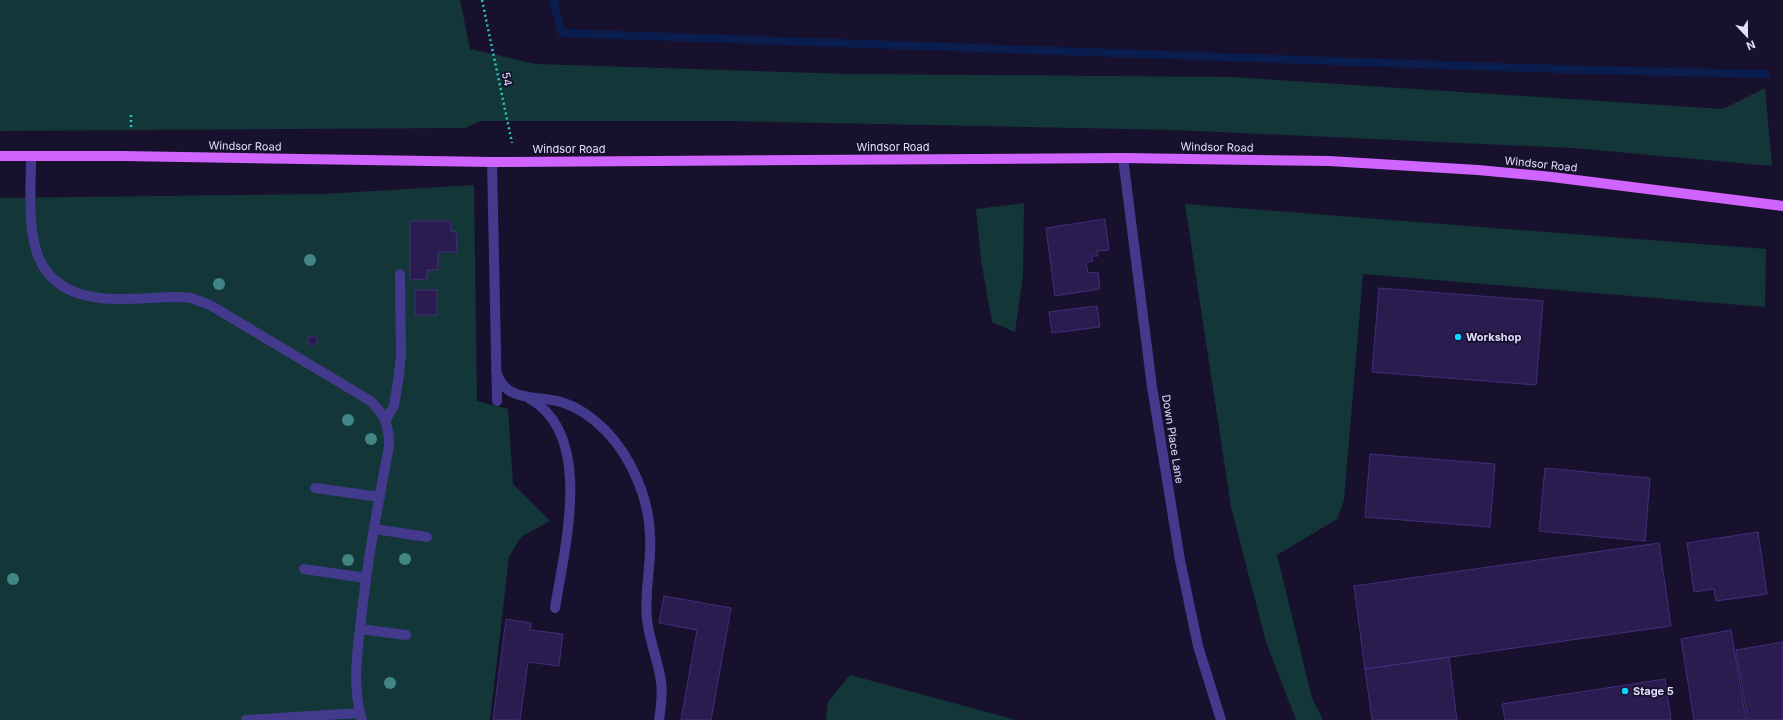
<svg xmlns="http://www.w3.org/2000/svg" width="1783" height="720" font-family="Inter,sans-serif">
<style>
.green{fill:#133638}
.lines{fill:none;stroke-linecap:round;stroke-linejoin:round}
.stream{stroke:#091d4e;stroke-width:8}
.building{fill:#2a1c4f;stroke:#422d7c}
.path{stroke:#2cc3c4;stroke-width:2.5;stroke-dasharray:2 3;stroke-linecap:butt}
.lane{stroke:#433a8e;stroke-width:10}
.street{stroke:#433a8e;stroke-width:10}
.primary{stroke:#cf64ff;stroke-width:10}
.tree{fill:#418685}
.poi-dot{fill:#09d6ff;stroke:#18112d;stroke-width:1.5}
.labels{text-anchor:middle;stroke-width:3.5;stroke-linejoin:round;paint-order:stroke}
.street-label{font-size:11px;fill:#e3ddff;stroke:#18112d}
.poi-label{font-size:11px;font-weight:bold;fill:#e3ddff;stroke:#18112d;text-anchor:start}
</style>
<rect width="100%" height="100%" fill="#18112d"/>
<!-- green -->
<path class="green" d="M0,0h460l10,49 66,15 312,10 385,3 490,32 42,-21 7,78 -199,-18 -399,-18 -445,-9h-248l-16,7 -465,3z
M474,185l3,216 31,8 5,75 37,37 -29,16 -12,20 -19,163h-490v-522l323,-4z
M1024,203l-1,72 -8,57 -23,-10 -11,-62 -5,-51z
M1185,204l581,45 -1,58 -402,-33 -19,226 -7,19 -60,36 35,143 11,22h-27l-30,-78 -35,-135z
M850,675l166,45h-190l2,-18z"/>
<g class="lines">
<!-- stream -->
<path class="stream" d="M553,0l9,33 1022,37 182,4"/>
</g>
<!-- building -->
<path class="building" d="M1105,219l4,31 -12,1 1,5h-6l1,5 -7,1 2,11 10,-1 2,17 -45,7 -9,-68z
M410,221h40l1,11 5,-1 1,21h-19v18h-11v9l-17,1z
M1379,288l164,13 -7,84 -164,-13z
M415,290h22v25h-22z
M1097,306l3,21 -48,6 -3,-21z
M309,336h6l3,6 -5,4 -6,-3z
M1370,454l125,10 -5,63 -125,-10z
M1545,468l105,10 -5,63 -106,-10z
M1758,532l9,62 -51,7 -2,-12 -20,3 -7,-49z
M1659,543l12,83 -306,43 -11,-83z
M664,596l67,12 -20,112h-30l16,-90 -38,-7z
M506,619l25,4 -1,7 33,4 -4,32 -31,-4 -8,58h-27z
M1731,630l15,90h-52l-13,-81z
M1783,642v78h-35l-12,-70z
M1449,657l8,63h-85l-7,-51z
M1665,679l6,41h-166l-3,-16z"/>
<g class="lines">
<!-- path -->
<path class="path" d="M482,0l30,143
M131,115v14"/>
<!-- lane -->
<path class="lane" d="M31,156c0,62 -12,133 69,142 26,3 53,-1 80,-1l11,1 19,7 159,95c16,13 20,26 20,46 -11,58 -22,116 -28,174 -4,34 -9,67 1,100
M492,162l5,239
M496,370c8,33 39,25 65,32 17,5 32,16 45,29 25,26 43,67 44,104 2,28 -6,56 -3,84 2,21 11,41 14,62 2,13 0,26 -2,39
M530,399c65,36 34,151 25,209
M386,420l8,-14 5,-32 2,-19 -1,-81
M315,488l65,9
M375,529l52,8
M304,569l62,9
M360,629l46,6
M246,720l114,-7"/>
<!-- street -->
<path class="street" d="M1123,158l29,229 28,173 18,86 23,74"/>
<!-- primary -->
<path class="primary" d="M0,156h123l369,6 631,-4 206,3 149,9 74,7 231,29"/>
</g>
<!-- trees -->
<g class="tree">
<circle cx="310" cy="260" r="6"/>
<circle cx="219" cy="284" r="6"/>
<circle cx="348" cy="420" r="6"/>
<circle cx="371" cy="439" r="6"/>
<circle cx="405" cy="559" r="6"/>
<circle cx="348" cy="560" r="6"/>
<circle cx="13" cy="579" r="6"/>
<circle cx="390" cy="683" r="6"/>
</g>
<!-- markers -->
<g class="poi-dot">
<circle cx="1458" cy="337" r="4"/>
<circle cx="1625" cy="691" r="4"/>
</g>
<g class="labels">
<!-- street labels -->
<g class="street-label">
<text transform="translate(507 79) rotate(78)" y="4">54</text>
<text transform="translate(245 146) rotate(1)" y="4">Windsor Road</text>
<text x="893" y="151">Windsor Road</text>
<text transform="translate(1217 147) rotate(1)" y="4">Windsor Road</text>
<text x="569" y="153">Windsor Road</text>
<text transform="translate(1541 164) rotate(6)" y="4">Windsor Road</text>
<text transform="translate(1173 439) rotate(81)" y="4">Down Place Lane</text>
</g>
<!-- poi labels -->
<g class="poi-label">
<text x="1466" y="341">Workshop</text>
<text x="1633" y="695">Stage 5</text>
</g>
</g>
<!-- north arrow -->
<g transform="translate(1747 36) rotate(158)" stroke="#18112d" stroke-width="3" paint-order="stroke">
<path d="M0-3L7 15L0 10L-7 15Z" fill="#e3ddff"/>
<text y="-6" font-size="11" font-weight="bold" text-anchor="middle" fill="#e3ddff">N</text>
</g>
</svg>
